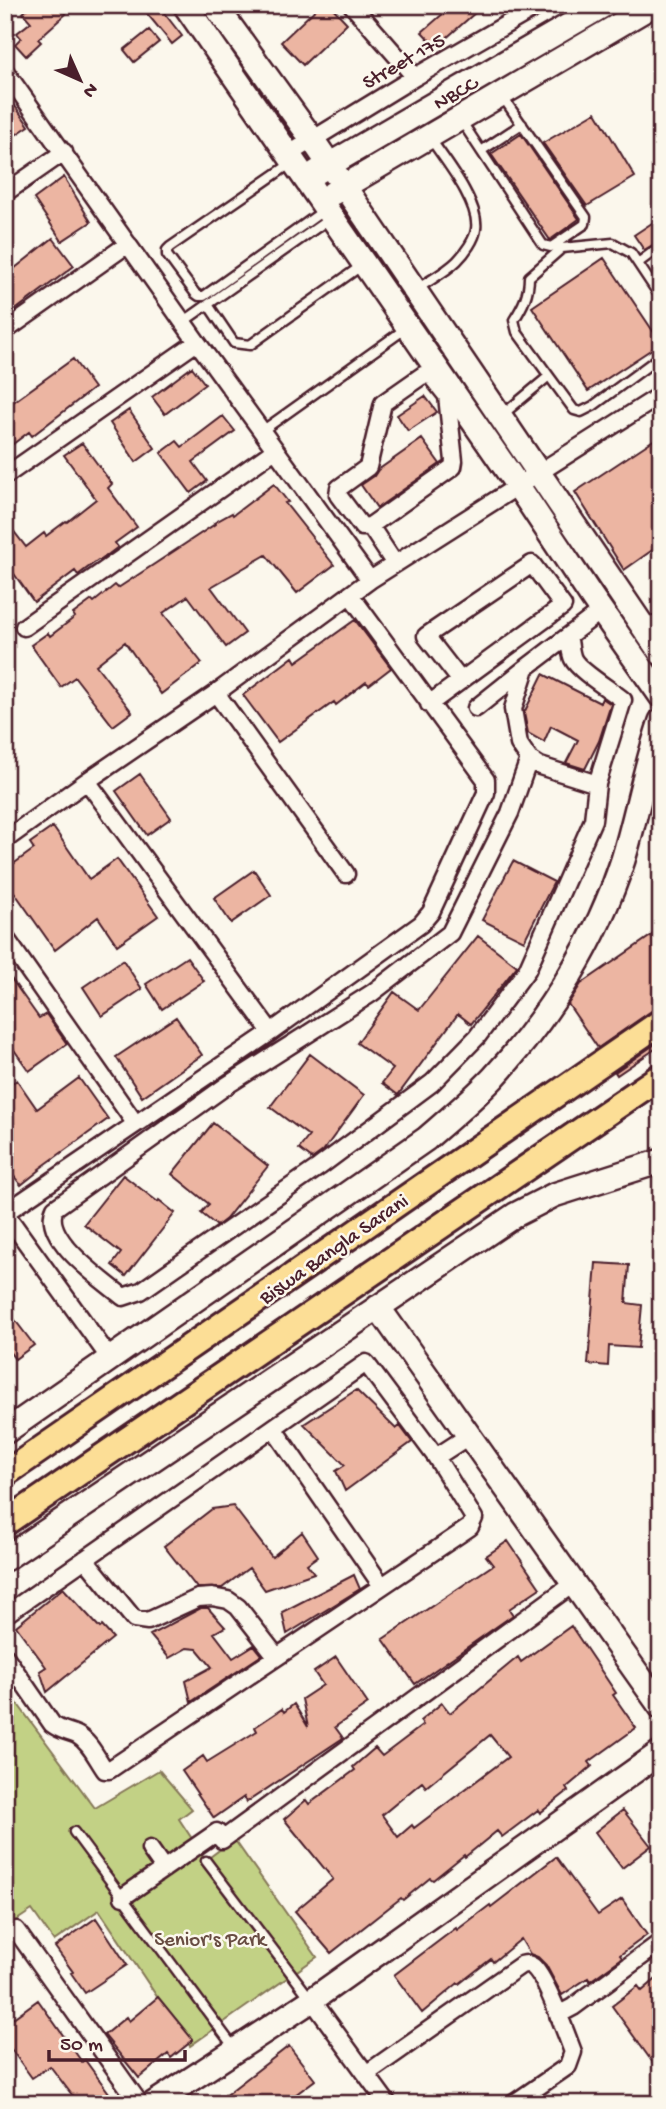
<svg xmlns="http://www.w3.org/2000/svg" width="666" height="2109" font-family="'Gochi Hand',sans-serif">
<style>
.green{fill:#c2d185;stroke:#867858;stroke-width:2}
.building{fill:#ecb5a2;stroke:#4a1f2b;stroke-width:2;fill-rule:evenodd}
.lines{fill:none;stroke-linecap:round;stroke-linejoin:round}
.lane-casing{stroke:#4a1f2b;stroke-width:13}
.street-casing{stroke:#4a1f2b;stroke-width:21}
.secondary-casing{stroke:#4a1f2b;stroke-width:28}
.primary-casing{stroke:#4a1f2b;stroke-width:30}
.lane{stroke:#fbf7ec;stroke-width:8}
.street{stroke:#fbf7ec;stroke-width:16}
.secondary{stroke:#fbf7ec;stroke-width:23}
.primary{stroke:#fcde96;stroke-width:24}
.labels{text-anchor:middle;stroke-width:5;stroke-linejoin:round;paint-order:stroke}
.street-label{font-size:21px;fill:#4a1f2b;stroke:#fbf7ec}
.park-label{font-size:21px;fill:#684c42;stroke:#fbf7ec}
</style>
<rect width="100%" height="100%" fill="#fbf7ec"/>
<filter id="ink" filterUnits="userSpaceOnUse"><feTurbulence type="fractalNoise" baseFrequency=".0143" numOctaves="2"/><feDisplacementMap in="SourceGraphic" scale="14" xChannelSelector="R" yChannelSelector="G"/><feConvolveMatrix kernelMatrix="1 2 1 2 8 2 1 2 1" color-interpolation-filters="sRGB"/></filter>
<g filter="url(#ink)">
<!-- green -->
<path class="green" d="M5,1687l90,121 64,-38 33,39 -13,10 27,41 28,-21 83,118 -127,89 -91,-136 -45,31 -22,-31 -27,18z"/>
<!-- building -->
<path class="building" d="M31,5h27l8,9 -28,25 3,3 -15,14 -11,-12 6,-6 -4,-5 14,-11 -8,-9z
M140,5h18l24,31 -10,8z
M320,5h10l17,18 -44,42 -22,-23z
M453,5h31l-48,42 -14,-15z
M149,30l10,12 -25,20 -10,-12z
M15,106l14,20 -24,16v-29z
M596,112l39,65 -48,29 -44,-63z
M521,134l58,85 -29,21 -59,-86z
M64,177l27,45 -29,19 -28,-42z
M661,217v23l-17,10 -10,-15z
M53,238l21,28 -64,48 -5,-7v-31z
M604,258l57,85 -73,48 -56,-84z
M73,359l21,29 -62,48 -3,-4 -24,18v-42z
M192,367l13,17 -40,30 -13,-17z
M425,396l12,16 -29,19 -11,-16z
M129,410l26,38 -19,14 -26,-39z
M223,416l12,15 -42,31 14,19 -16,12 -30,-40 16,-12 5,6z
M661,435v109l-37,26 -49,-78z
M422,439l18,25 -63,44 -16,-23 13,-9 4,-6z
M82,443l30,41 -4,4 29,39 -22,16 3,4 -17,13h-3l-20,15 -3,-4 -41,31 -29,-41v-41l21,27 18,-14 2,3 20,-15 1,1 29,-23 -32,-44z
M274,484l14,18 -3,1 49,62 -37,28 -31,-38 -55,32 34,46 -19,14 -38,-51 -25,17 39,50 -41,31 -36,-52 -29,23 36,47 -19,14 -38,-49 -14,10 -30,-42 17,-12 2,3 25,-19 -2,-3 19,-14 2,2 21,-17 3,3 97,-64 -1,-1 18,-10 1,2z
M355,620l36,48 -22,17 -3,-3 -30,23 -2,-3 -56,40 -35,-47 50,-38 3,5z
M543,674l57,29 2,-5 9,6 -12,37 -14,28 -19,-6 12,-23 -27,-14 -7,16 -16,-9 -4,-20z
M140,774l31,44 -24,17 -31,-44z
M53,827l36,52 28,-20 41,57 -41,29 -19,-28 -43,33 -50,-71v-9l29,-21 -4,-6z
M513,861l41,21 -30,59 -42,-21z
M254,870l17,25 -40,28 -17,-25z
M661,929v78l-8,3 -55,38 -30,-44 13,-20z
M478,936l39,30 -46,58 -13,-10 -60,81 -16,-12 11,-14 -36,-26 37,-51 25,18z
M187,957l17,24 -42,28 -16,-25z
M123,960l19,29 -40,27 -19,-29z
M5,970l34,48 7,-4 21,30 -38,27 -24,-34z
M176,1017l26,38 -60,42 -26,-40z
M661,1040v5l-44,30 -2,-3z
M310,1054l54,41 -41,56 -11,8 -13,-10 10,-13 -39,-29z
M79,1078l29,41 -69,50 1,1 -19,15 -16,-20v-78l12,-7 20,29z
M213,1123l55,43 -42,53 -9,7 -16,-13 8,-9 -37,-30z
M123,1175l35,27 1,-2 16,13 -49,63 -14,-11 9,-12 -37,-29z
M596,1263l33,2 -3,38 16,2 -4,43 -29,-2 -1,20 -20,-2z
M5,1307l29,38 -19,14 -10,-13z
M356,1390l40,39 4,-3 12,16 -67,49 -9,-20 9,-6 -41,-41z
M233,1506l39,51 30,-25 16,24 -11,8 7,9 -49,17 -16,-22 -27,20h-25l-33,-42 48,-37z
M508,1541l32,47 -31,21 4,6 -98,69 -32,-45 110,-74 -7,-9z
M354,1575l6,14 -73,45 -5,-22z
M63,1588l37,40 2,-2 11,12 -66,54 -7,-21 6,-4 -30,-41z
M201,1608h7l17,19 -11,6 19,25 21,-13 8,10 -71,47 -5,-21 26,-14 -15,-18 -10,-1 -18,10 -19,-23z
M571,1626l45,67 -3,2 23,33 -47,34 3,4 -26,22 2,3 -28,22 -2,-3 -36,27 -5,-6 -32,26 -1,-2 -31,25 -3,-2 -27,22 -2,-2 -70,55 -36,-42 38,-32 -49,-60 22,-19 3,4 46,-34 -2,-3 22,-19 7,8 41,-31 -3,-4 22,-18 8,10 68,-56 3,5zM490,1735l18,22 -94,71 -2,-3 -14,12 -16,-22 40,-33 4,5z
M336,1657l32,47 -33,23 8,11 -96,64 -3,-5 -30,21 -32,-47 21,-15 4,6 50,-31 -2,-4 27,-18 2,3 10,-8 14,23 -6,-28 21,-14 -9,-13z
M623,1810l28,36 -29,22 -27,-36z
M556,1857l42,58 24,-16 25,36 -27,20 2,3 -32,23 -2,-3 -26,17 -16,-30 -8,-8 -8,-3 -9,-15 -28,23 -2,-3 -32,25 -1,-1 -36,30 -28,-38 62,-47 1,2 33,-25 1,2z
M96,1918l31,47 -42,28 -14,-20 2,-1 -18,-25z
M661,1975v99l-49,-68 26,-20 4,5z
M158,1997l35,43 -22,18 -3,-4 -29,24 -35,-43 22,-18 3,4z
M38,2000l44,62 3,-2 27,37 -9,7h-24l-29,-38 -18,12 -27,-37v-17z
M289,2046l26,34 -32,24h-69z"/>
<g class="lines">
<!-- lane casing -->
<g class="lane-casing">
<path id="lane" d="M460,119l83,126 8,2 34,-23 1,-7 -84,-121
M481,151l41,-27
M293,162l-123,85 -3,3v5l28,38 4,3h5l119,-85
M638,263l23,-17
M417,289c13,-9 29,-17 40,-28 8,-8 18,-22 19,-32 4,-26 -32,-70 -46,-91
M661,298l-30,-45 -18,-10 -51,5 -33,29c0,17 -6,29 -15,43l3,12 32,44 25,34 7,2 12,-6 68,-50
M209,306l25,37 16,2 111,-79
M183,322l146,-103
M501,416l48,-40
M262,431l143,-102
M644,620l17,1
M74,1832l161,217
M206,1861l104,137"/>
</g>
<!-- street casing -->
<g class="street-casing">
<path id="street" d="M352,5l63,72
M5,71l192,271 173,238
M289,154l126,-77 125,-72
M5,193l59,-41
M5,331l123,-87
M5,476l192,-134
M370,526l-8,1 -24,-32 1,-7 29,-21 15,-64 40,-28 8,1 16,20 7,65 -1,6 -83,59 25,38
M24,627l251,-177
M216,693l130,181
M429,704l134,-98 -31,-42 -106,72 35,45
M476,708l50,-40
M529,759l11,7 57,18 26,-84c-12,-10 -44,-29 -50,-41 -3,-6 -3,-16 -5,-23
M87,781l184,251
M597,784l-4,36 -66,150 -50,67 -45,46 -113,84 -178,124 -18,6c-20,-17 -83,-59 -68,-89l171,-122 146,-93 78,-60 60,-120 19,-54 -10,-15 -6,-35 13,-41 75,-57
M5,840l82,-59 129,-88 154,-113 291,-185
M5,937l130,186
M5,1213l266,-181 150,-108 10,-12 55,-119v-13l-135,-184
M5,1213l106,147
M273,1428l109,158
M85,1559l49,60 14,2 50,-23 14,-1 16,3 10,7 39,50
M5,1615l361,-252 70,94 34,-22
M5,1656l47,68c9,7 16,7 25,11 13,7 20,24 28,35h4l361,-243 4,-9 -38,-61
M150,1849l14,20
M123,1897l94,-65 5,8 352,-257
M16,1930l124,174
M312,2000l76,104
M558,2015l15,-8 88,-65
M366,2074l155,-109c4,-1 7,-2 11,1 12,7 35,70 41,86l-5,14 -55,38"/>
</g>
<!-- secondary casing -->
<g class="secondary-casing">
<path id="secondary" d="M185,5l333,481 75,113 68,97
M215,5l97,134 349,514
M317,172l287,-167
M333,193l320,-188
M378,1307l283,400
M5,1432l421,-293c23,-20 46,-39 67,-61 57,-62 104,-138 130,-218 14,-46 22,-93 38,-139
M5,1559l510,-344 39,-20 107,-34
M153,2104l159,-104 349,-248"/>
</g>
<!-- primary casing -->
<g class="primary-casing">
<path id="primary" d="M5,1474l656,-452
M5,1523l656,-447"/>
</g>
<!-- lane -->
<use href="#lane" class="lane"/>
<!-- street -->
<use href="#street" class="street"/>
<!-- secondary -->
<use href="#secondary" class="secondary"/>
<!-- primary -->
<use href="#primary" class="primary"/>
</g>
</g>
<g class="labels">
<!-- street labels -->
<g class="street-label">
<text transform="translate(403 60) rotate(-30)" y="7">Street 175</text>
<text transform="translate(455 92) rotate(-30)" y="7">NBCC</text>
<text transform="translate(333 1248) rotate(-35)" y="7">Biswa Bangla Sarani</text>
</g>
<!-- park labels -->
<g class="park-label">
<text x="210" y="1945">Senior's Park</text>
</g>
</g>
<!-- margin -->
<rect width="666" height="2109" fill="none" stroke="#fbf7ec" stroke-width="28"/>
<rect x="14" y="14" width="638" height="2081" fill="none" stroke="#4a1f2b" stroke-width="2.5" filter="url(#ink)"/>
<!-- north arrow -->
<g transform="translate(80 80) rotate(135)" stroke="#fbf7ec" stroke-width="5" paint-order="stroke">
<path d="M0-5L12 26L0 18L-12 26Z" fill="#4a1f2b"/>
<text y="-10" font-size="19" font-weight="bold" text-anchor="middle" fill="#4a1f2b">N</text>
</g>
<!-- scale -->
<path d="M49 2050v10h136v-10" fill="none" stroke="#4a1f2b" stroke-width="3.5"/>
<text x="60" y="2050" font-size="21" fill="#4a1f2b" stroke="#fbf7ec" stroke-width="5" paint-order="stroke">50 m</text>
</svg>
